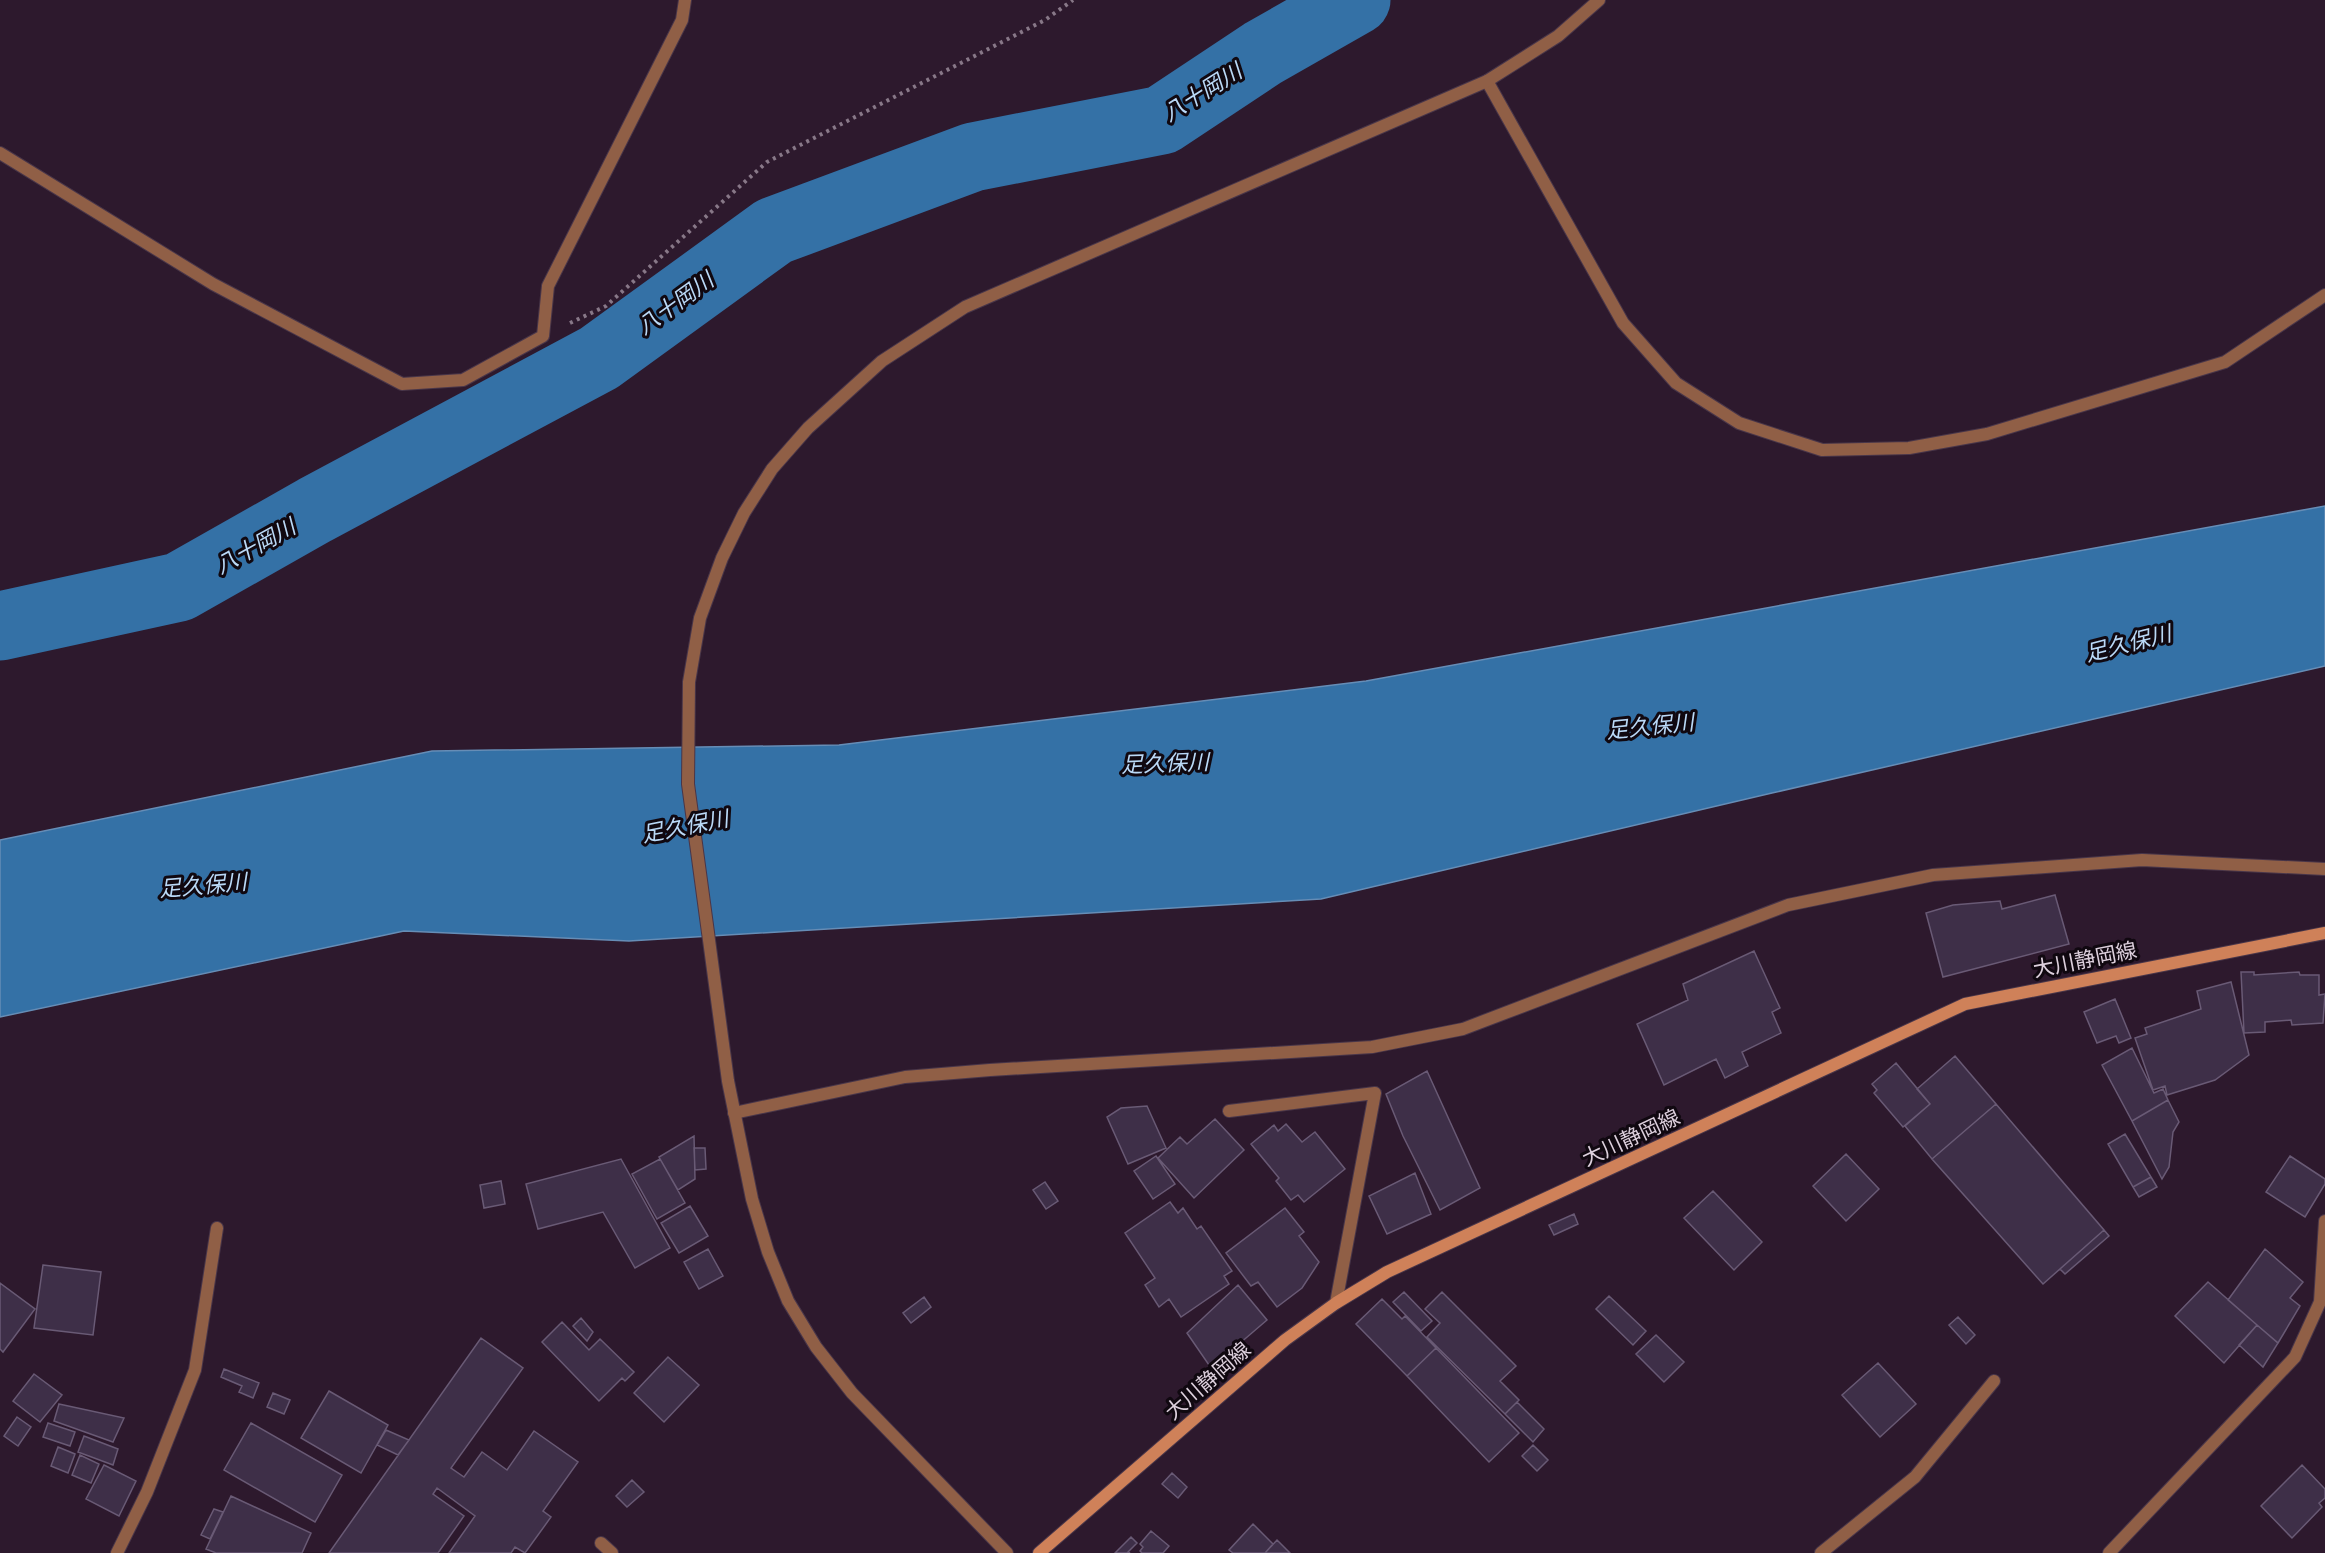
<svg xmlns="http://www.w3.org/2000/svg" width="2325" height="1553" font-family="Spectral,'Noto Sans JP',serif">
<style>
.water{fill:#3471a6;stroke:#668db6;stroke-width:1.5}
.lines{fill:none;stroke-linecap:round;stroke-linejoin:round}
.river{stroke:#3471a6;stroke-width:69}
.building{fill:#3e2f48;stroke:#695a75;stroke-width:1.5}
.minor-casing{stroke:#493649;stroke-width:14}
.tertiary-casing{stroke:#493649;stroke-width:14}
.secondary-casing{stroke:#493649;stroke-width:14}
.path{stroke:#887888;stroke-width:4;stroke-dasharray:3 4.5;stroke-linecap:butt}
.minor{stroke:#905f46;stroke-width:12}
.tertiary{stroke:#905f46;stroke-width:12}
.secondary{stroke:#cf8159;stroke-width:12}
.labels{text-anchor:middle;stroke-width:6;stroke-linejoin:round;paint-order:stroke}
.street-label{font-size:21px;fill:#dccfdc;stroke:#100810}
.water-label{font-size:22px;font-style:italic;fill:#bad9f7;stroke:#100810}
</style>
<rect width="100%" height="100%" fill="#2d192d"/>
<!-- water -->
<path class="water" d="M2325,506v160l-553,127 -451,106 -692,42 -225,-10 -404,86v-177l432,-89 407,-6 527,-64z"/>
<g class="lines">
<!-- river -->
<path class="river" d="M0,626l179,-39 136,-77 284,-152 175,-127 199,-74 189,-37 101,-67 93,-53"/>
</g>
<!-- building -->
<path class="building" d="M2055,895l14,49 -126,33 -17,-64 27,-8 47,-4 2,8z
M1754,951l26,57 -8,4 9,21 -39,19 6,14 -23,12 -9,-19 -52,26 -27,-61 51,-24 -5,-16z
M2241,972h13v3l45,-3 1,3h19v20l6,-1 -2,29 -31,2 -1,-5 -26,2v10l-21,1z
M2231,982l18,73 -34,25 -48,15 -2,-9 -12,4 -18,-52 12,-4 -2,-6 56,-19 -4,-18z
M2115,999l16,39 -12,5 -3,-7 -19,7 -13,-31z
M2132,1048l22,45 9,-4 5,11 -36,21 -30,-56z
M1955,1056l41,48 -64,55 -27,-33 25,-22 -13,-15z
M1896,1063l34,41 -27,23 -29,-34 3,-3 -5,-6z
M1427,1071l53,117 -40,22 -37,-74 -17,-42z
M2168,1100l11,22 -6,10 -4,35 -7,12 -30,-58z
M1996,1104l108,126 -61,54 -111,-125z
M1147,1106l19,42 -38,16 -21,-47 14,-9z
M1215,1119l29,31 -50,48 -36,-40 22,-21 7,7z
M1286,1124l16,18 13,-10 30,37 -41,33 -6,-7 -7,5 -15,-19 3,-3 -28,-34 23,-19 4,6z
M2125,1134l26,43 -18,10 -25,-43z
M694,1136l1,43 -17,11 -19,-33z
M694,1148h11l1,21 -11,1z
M1846,1154l33,35 -33,32 -33,-35z
M1156,1156l19,28 -22,15 -19,-28z
M2290,1156l35,23v5l-20,33 -39,-25z
M621,1159l49,89 -35,20 -32,-56 -65,17 -12,-45z
M660,1159l25,44 -28,16 -25,-45z
M1415,1173l16,41 -44,20 -18,-38z
M2151,1177l6,10 -18,10 -6,-10z
M501,1181l4,23 -21,4 -4,-23z
M1045,1182l13,19 -12,8 -13,-19z
M1713,1191l49,51 -28,28 -50,-52z
M1170,1202l8,11 5,-5 14,21 4,-3 31,45 -8,5 5,8 -48,33 -12,-18 -10,8 -14,-22 10,-7 -30,-45z
M690,1206l18,30 -29,17 -18,-30z
M1285,1208l19,24 -5,4 20,26 -17,26 -25,19 -19,-25 -7,4 -25,-33z
M1574,1214l4,10 -24,11 -5,-10z
M2104,1230l5,6 -44,38 -5,-5z
M708,1249l15,27 -24,13 -15,-27z
M2265,1249l38,33 -13,16 10,8 -22,37 -50,-43z
M43,1265l58,7 -8,63 -59,-7z
M2208,1282l49,43 -33,38 -49,-47z
M0,1283l35,26 -32,43 -3,-3z
M1238,1285l29,35 -56,48 -24,-35z
M1404,1292l28,29 -11,10 -28,-29z
M1442,1292l74,74 -16,15 19,19 -14,14 -78,-77 13,-14 -15,-14z
M1609,1296l37,35 -13,14 -37,-36z
M924,1297l7,10 -20,16 -8,-10z
M1382,1299l20,20 3,-3 31,32 -29,28 -51,-52z
M1958,1317l17,18 -9,9 -17,-19z
M581,1318l12,14 -6,9 -14,-15z
M562,1322l27,28 11,-11 34,33 -9,9 -3,-3 -23,23 -57,-59z
M2257,1325l21,18 -15,24 -24,-22z
M1656,1335l28,27 -20,20 -28,-28z
M481,1338l42,30 -72,100 13,9 18,-25 25,18 27,-39 44,31 -35,49 8,6 -26,36 -10,-6 -4,6h-62l26,-37 -38,-28 -4,6 31,22 -26,37h-109z
M1436,1348l83,85 -30,29 -82,-86z
M668,1357l31,28 -35,37 -30,-29z
M1878,1363l38,41 -36,33 -38,-42z
M224,1369l35,14 -6,15 -14,-6 3,-6 -21,-9z
M34,1374l28,21 -22,27 -27,-21z
M329,1391l59,34 -27,48 -60,-35z
M273,1393l17,7 -6,14 -17,-7z
M1517,1402l27,27 -11,13 -28,-28z
M59,1404l65,14 -11,24 -59,-21z
M17,1417l14,10 -13,19 -14,-10z
M48,1423l27,9 -5,14 -27,-9z
M251,1423l91,52 -27,47 -91,-52z
M386,1430l23,10 -11,15 -21,-10z
M84,1436l34,13 -5,16 -35,-13z
M1533,1445l15,15 -11,11 -15,-15z
M58,1447l17,7 -7,19 -17,-7z
M80,1455l19,9 -8,19 -19,-8z
M104,1465l32,16 -17,35 -33,-17z
M2302,1465l23,24v9l-6,5 3,4 -30,31 -31,-32z
M1172,1473l15,14 -9,11 -16,-14z
M632,1480l12,12 -17,15 -11,-11z
M231,1496l80,37 -9,20h-86l-10,-4z
M214,1509l9,3 -13,27 -9,-4z
M1253,1524l20,20 -8,9h-32l-4,-3z
M1151,1531l18,15 -6,7h-21l-2,-2 3,-4 -3,-3z
M1131,1537l6,6 -9,9 2,1h-15z
M1277,1540l13,13h-25z"/>
<g class="lines">
<!-- minor casing -->
<g class="minor-casing">
<path id="minor" d="M1487,81l136,242 53,60 63,40 83,27 87,-2 78,-14 238,-72 100,-67
M0,153l213,131 189,100 61,-4 80,-44 5,-50 134,-266 3,-20
M1229,1111l146,-18 -39,210
M734,1113l171,-36 85,-7 382,-23 91,-18 325,-124 145,-30 209,-15 183,9
M601,1543l11,10
M117,1553l30,-61 48,-122 22,-142
M1821,1553l94,-76 79,-96
M2109,1553l186,-196 25,-55 5,-81"/>
</g>
<!-- tertiary casing -->
<g class="tertiary-casing">
<path id="tertiary" d="M1007,1553l-155,-160 -36,-46 -28,-46 -20,-49 -16,-53 -24,-118 -40,-297 1,-102 11,-64 22,-60 22,-45 28,-44 36,-41 74,-67 83,-54 522,-226 71,-45 41,-36"/>
</g>
<!-- secondary casing -->
<g class="secondary-casing">
<path id="secondary" d="M1039,1553l246,-213 51,-37 51,-31 578,-268 360,-71"/>
</g>
<!-- path -->
<path class="path" d="M570,323l36,-17 161,-144 278,-142 28,-20"/>
<!-- minor -->
<use href="#minor" class="minor"/>
<!-- tertiary -->
<use href="#tertiary" class="tertiary"/>
<!-- secondary -->
<use href="#secondary" class="secondary"/>
</g>
<g class="labels">
<!-- street labels -->
<g class="street-label">
<text transform="translate(2085 960) rotate(-11)" y="7">大川静岡線</text>
<text transform="translate(1631 1138) rotate(-25)" y="7">大川静岡線</text>
<text transform="translate(1208 1381) rotate(-41)" y="7">大川静岡線</text>
</g>
<!-- water labels -->
<g class="water-label">
<text transform="translate(1202 92) rotate(-32)" y="8">八十岡川</text>
<text transform="translate(675 303) rotate(-36)" y="8">八十岡川</text>
<text transform="translate(255 546) rotate(-29)" y="8">八十岡川</text>
<text transform="translate(2128 643) rotate(-14)" y="8">足久保川</text>
<text transform="translate(1650 726) rotate(-6)" y="8">足久保川</text>
<text transform="translate(1165 763) rotate(-2)" y="8">足久保川</text>
<text transform="translate(685 826) rotate(-11)" y="8">足久保川</text>
<text transform="translate(203 885) rotate(-5)" y="8">足久保川</text>
</g>
</g>
</svg>
